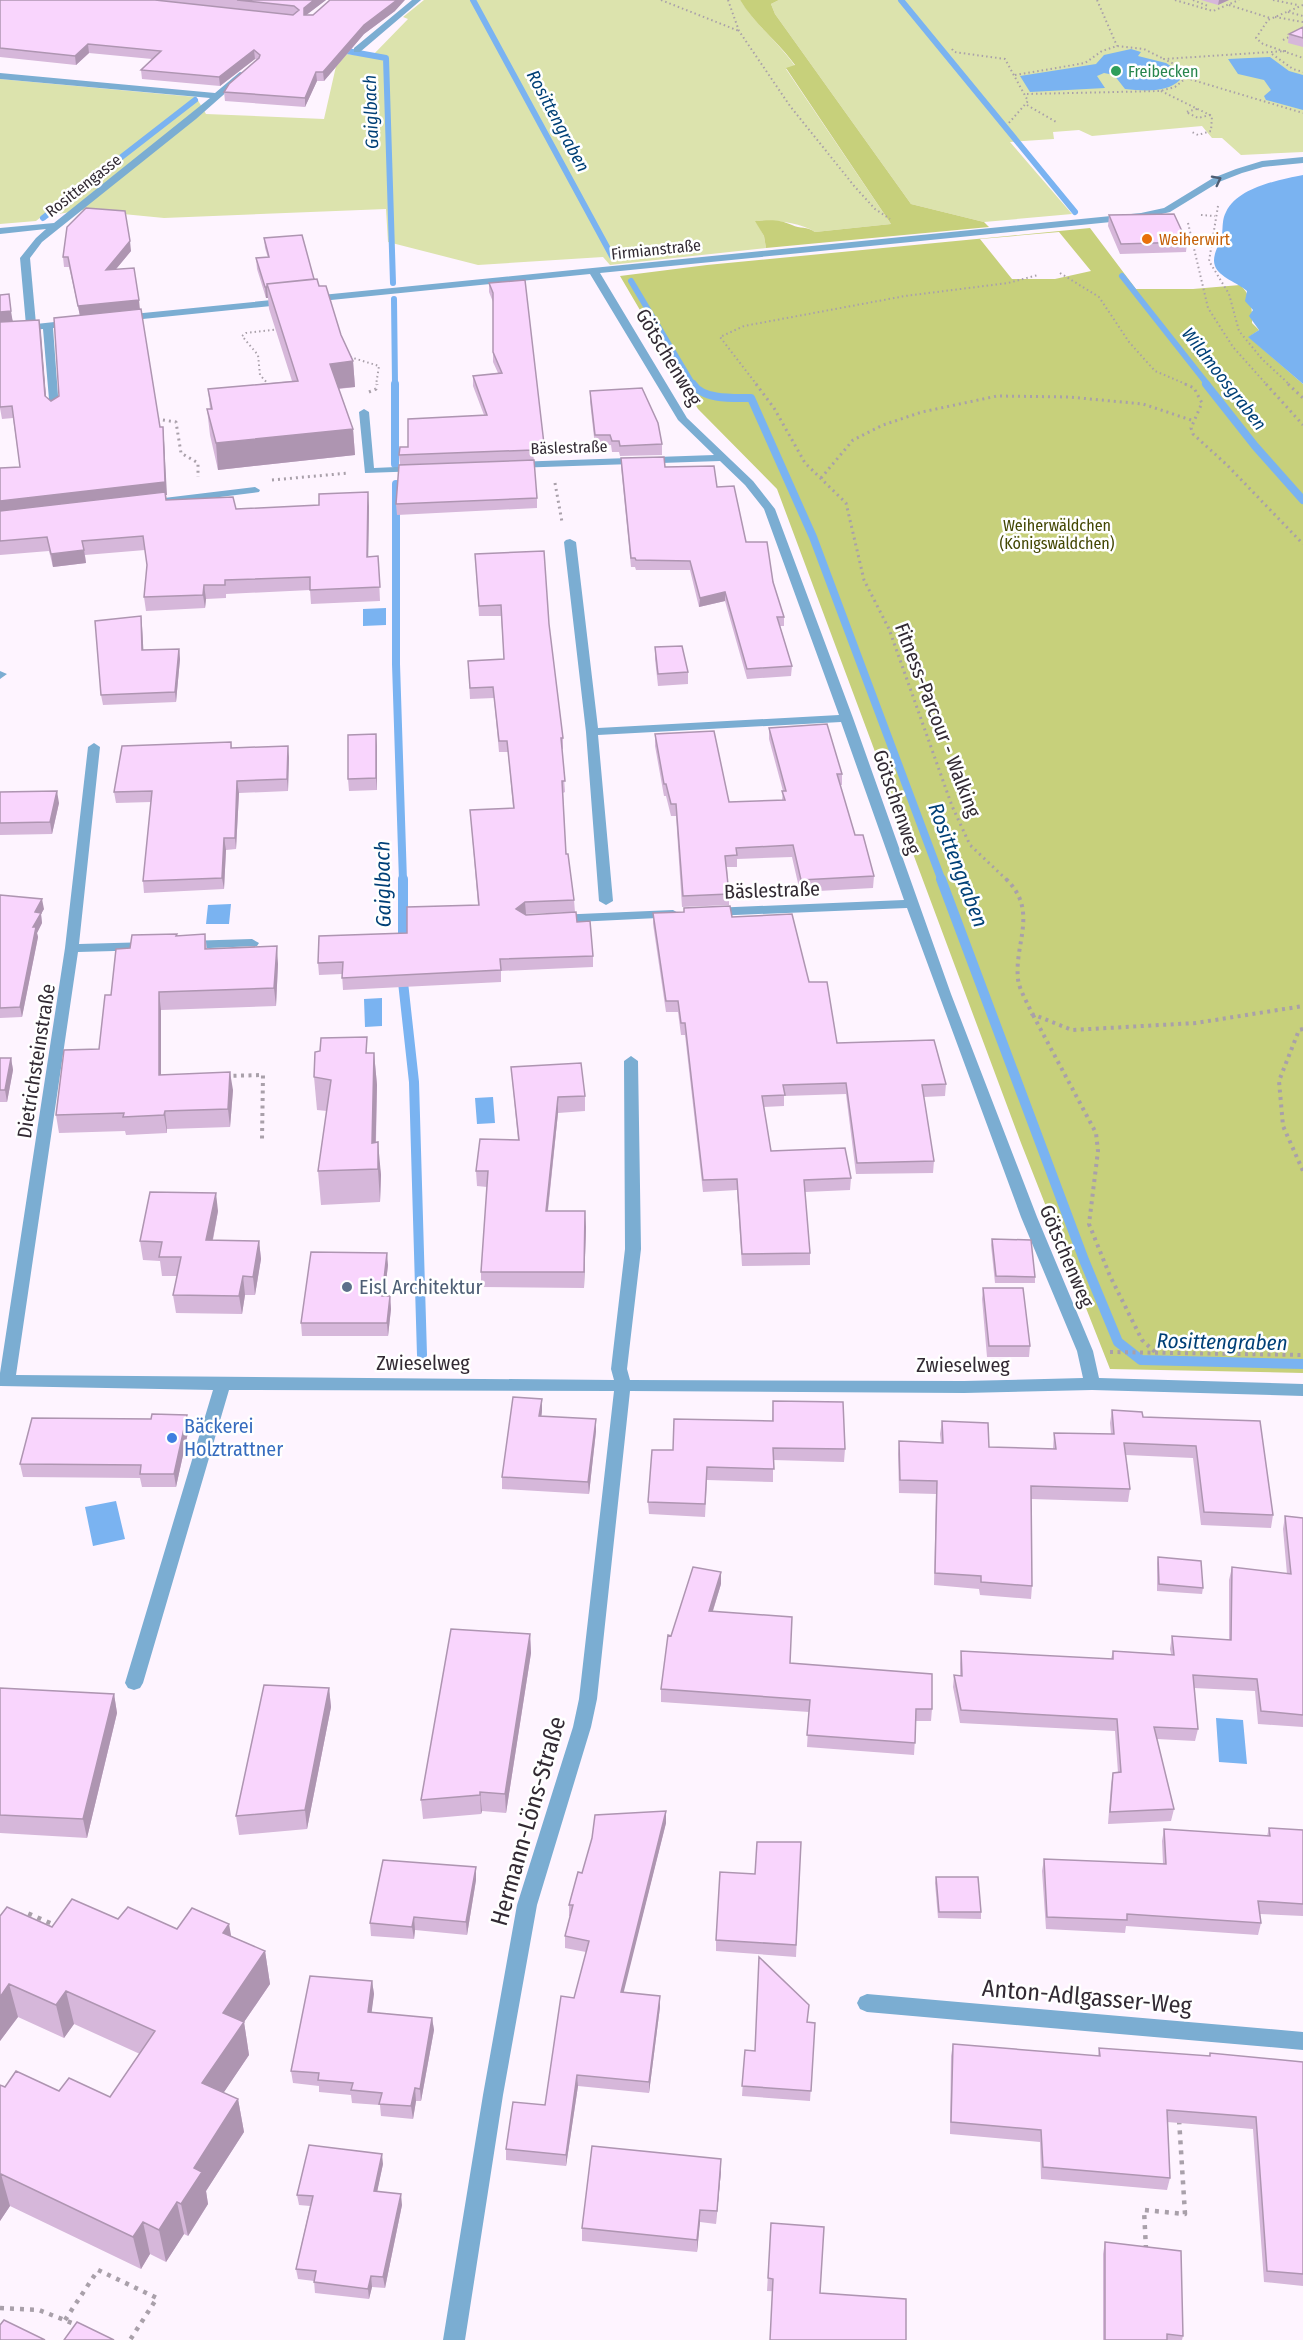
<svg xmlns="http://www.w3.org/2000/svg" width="1303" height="2340" font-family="'Fira Sans Condensed',sans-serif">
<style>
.green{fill:#dce3ad}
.forest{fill:#c7d07b;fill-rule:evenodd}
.water{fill:#7ab3f1}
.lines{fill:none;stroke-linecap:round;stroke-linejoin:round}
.stream-far2{stroke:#7ab3f1;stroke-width:6}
.stream-far1{stroke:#7ab3f1;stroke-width:8}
.stream{stroke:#7ab3f1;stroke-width:10}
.path-far3{stroke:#a9a0aa;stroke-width:2;stroke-dasharray:1.5 3;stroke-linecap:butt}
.path-far2{stroke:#a9a0aa;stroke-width:3;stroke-dasharray:2 4;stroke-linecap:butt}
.path-far1{stroke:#a9a0aa;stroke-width:4;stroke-dasharray:3 4.5;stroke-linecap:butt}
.path{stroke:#a9a0aa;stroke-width:4.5;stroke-dasharray:4 6;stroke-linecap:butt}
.minor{fill:#7badd2;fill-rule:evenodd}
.wall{fill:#d6b7da}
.shaded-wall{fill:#ae95b1}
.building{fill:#f9d5fd;stroke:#ae95b1;stroke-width:1.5}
.oneway{stroke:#4f5e73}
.leisure-dot{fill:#2e9e5b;stroke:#fff;stroke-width:2}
.food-dot{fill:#e8710a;stroke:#fff;stroke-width:2}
.service-dot{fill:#5c6f8a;stroke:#fff;stroke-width:2}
.shop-dot{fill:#3f7fe0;stroke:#fff;stroke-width:2}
.labels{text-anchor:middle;stroke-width:5;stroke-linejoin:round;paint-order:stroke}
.far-leisure-label{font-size:16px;fill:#27864d;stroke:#fff;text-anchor:start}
.far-street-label{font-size:16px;fill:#322a33;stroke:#fff}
.far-food-label{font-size:16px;fill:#c56008;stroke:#fff;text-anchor:start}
.far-park-label{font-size:16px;fill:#434703;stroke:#fff}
.far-water-label{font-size:18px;font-style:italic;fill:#004077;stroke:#fff}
.street-label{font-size:20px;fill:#322a33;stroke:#fff}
.service-label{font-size:20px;fill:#4e5e75;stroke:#fff;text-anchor:start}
.shop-label{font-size:20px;fill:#366cbe;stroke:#fff;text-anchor:start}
.water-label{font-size:21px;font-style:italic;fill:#004077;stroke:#fff}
.near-street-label{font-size:24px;fill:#322a33;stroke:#fff}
</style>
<rect width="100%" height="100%" fill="#fef4ff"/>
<!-- green -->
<path class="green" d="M424,0h316c16,25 38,42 55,66l-9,3 105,155 -76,8c-15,-10 -41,-12 -59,-11l8,15 2,12 -156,17 -7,-8 -125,8 -90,-23 -2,-33 -222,9 -82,-8 -41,7 -5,4 -36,3v-145l196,18 10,17 118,5 15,-66 32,4 37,-38 -5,-2z
M779,0h524v152l-62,3 -19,-17h-10l-10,-12 -110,10 -13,-6 -26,2 1,7 -44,3 62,72 -88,8 -73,-18 -136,-190 -4,-10z"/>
<!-- forest -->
<path class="forest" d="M740,0h39l-8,4 4,10 136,190 73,18 5,5 -223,21 -2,-12 -9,-15c16,-1 23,-2 37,4 8,4 15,1 23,7l76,-8 -105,-156 9,-3c-18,-25 -39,-39 -55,-65z
M1090,228l46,61h57l47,-4c10,8 13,24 12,38l7,7 -10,7 54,47v989l-193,-4 -89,-226 -244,-654 -79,-80 -78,-133 87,-11zM1059,232l32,39 -36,8h-43l-32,-40z"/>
<!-- water -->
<path class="water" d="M1131,49l10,3 -3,4 28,7 14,9v8c-13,13 -37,11 -55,9l-11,-14 -10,-2 -7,3 8,12 -75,4 -10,-16 76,-12 8,-9z
M1270,57l19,14 14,4v35l-37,-10 -2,-4 7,-6 -7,-10 -26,-6 -10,-15z
M1303,175v209l-55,-47 11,-7 -10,-14 4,-6 -8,-9 2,-10c-9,-8 -28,-14 -32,-25 -4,-10 5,-22 7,-31 1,-8 0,-16 4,-23 12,-25 53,-32 77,-37z
M386,608v17l-23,1v-17z
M231,904l-2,20h-23l2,-19z
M382,998v28l-17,1 -1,-28z
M493,1097l2,26 -18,1 -2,-26z
M116,1501l9,38 -32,7 -8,-39z
M1216,1718l27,2 4,44 -28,-2z"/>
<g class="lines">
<!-- stream-far2 -->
<path class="stream-far2" d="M473,0l140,258
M901,0l174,212
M336,49l50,9 7,225
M43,218l152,-118
M1122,276l86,109
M631,281l62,104
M394,299l1,86"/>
<!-- stream-far1 -->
<path class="stream-far1" d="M395,384v80
M693,384c10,16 41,14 58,14l62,139 129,344
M1206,384l49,62 48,54
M396,484v180l7,217"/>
<!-- stream -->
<path class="stream" d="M941,879l143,381 34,82 23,18 162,4
M403,945v-66
M402,973l12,109 8,273"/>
<!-- path-far3 -->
<path class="path-far3" d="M661,0l78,31
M728,0l11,31 51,75 65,81 20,22 15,10
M1097,0l20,46
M1175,0l38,11 26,-11
M1193,0l15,6
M1273,0l25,5
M1229,5l41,13
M1303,5l-35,15 -12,18 7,6 40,14
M1288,12l15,4
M1275,17l28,5
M1283,40l8,-4
M952,49l2,3 51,7 23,42 -20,23
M1286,51l-122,8 16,8 6,11 117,35
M1272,54l21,15 10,3
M1183,70l18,-1
M1015,75l70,-12 17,-12 15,-5 27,3 20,10
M1161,91l51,25 -1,15 -13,4 -6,-3
M1027,94l133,-3 15,-4 11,-9
M1027,105l31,18
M1197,109l-11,3 12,6 12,-3
M1218,206l-9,55 20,33 10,37 23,28 28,26
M1201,215l14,1
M1188,223l20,85 25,39 34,38
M1060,273l39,24 30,45 26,29 33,14
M350,357l29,9 -3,19
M269,385l-9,-10 -2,-20 -16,-19 4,-3 35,-4
M757,385l-37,-48 24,-11 161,-30 103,-13 30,-8"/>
<!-- path-far2 -->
<path class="path-far2" d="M268,384l2,2
M756,384l18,24 31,55 41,40 18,77 25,49 63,177 18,39 38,36
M1185,384l9,4 8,15 -11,25 2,6 34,31 76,79
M1266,384l37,41
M1288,384l15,14
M369,392l7,-3 1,-5
M157,419l19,3 5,31 17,10v14
M821,478l32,-38 30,-15 39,-13 75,-16 72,1 74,7 51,17
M272,480l77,-7
M555,483l7,39"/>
<!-- path-far1 -->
<path class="path-far1" d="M1006,879c33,32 8,64 12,100 1,11 10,24 14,35l40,16 124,-7 107,-17
M1033,1015l63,118 2,18 -9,73 21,52 32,64 14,13
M1303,1029l-4,1 -20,51 4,45 20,45
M226,1076l37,-1 -1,64
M1110,1352l193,3"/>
<!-- path -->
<path class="path" d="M21,1917l4,-5 32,14
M1146,2249l-2,-39 41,4 -6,-95
M0,2308l39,2 38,15
M65,2320l33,-50 59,28 -27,42"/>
<!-- minor -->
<path class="minor" d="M412,0h9l-61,52h-6v-4z
M240,72l7,2 -51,45 -154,123 -12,16 6,66 37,-4 5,3 -5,3 -20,2 6,81 -9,2 -7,-82 -43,4v-6l26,-2 -6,-67 16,-20 10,-9 -46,5v-6l54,-5 156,-125 -210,-19v-6l215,20z
M1303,157v6l-40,4 -21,6 -23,9 -49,30 -29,7 -541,54 87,145 66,63 22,28 78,209 98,276 86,223 56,134 6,27 204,6v12l-211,-6 -128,3 -334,-2 -33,308 -6,28 -54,178 -34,190 -38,245h-22l40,-245 34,-190 56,-178 6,-28 35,-308 -385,-1 -86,293 -3,5 -6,2 -6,-2 -3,-5 88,-293 -213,-4v-13l65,-425 23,-201 6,-4 6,4 -21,197 71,-2 7,4 -7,4 -72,2 -62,423 598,5 -3,-11 14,-120 -1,-188 7,-5 7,5 3,188 -14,120 3,11 334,1 119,-3 -6,-27 -56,-134 -114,-309 -195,8 -7,-4 7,-4 192,-8 -63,-178 -243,13 15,166 -7,4 -7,-4 -13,-169 -22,-190 2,-2 4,-1 6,3 22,186 241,-13 -75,-206 -19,-24 -25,-24 -206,7 -5,-3 5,-3 200,-7 -36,-35 -88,-146 -467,47 -5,-3 5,-3 1018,-102 23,-5 49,-30 23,-9 26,-8z
M364,409l5,3 5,56 44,-2 4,1v4l-57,2 -6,-61z
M255,487l5,3 -1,2 -95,12 -5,-3 5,-3z
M0,671l7,3 -7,5z
M673,910l7,4 -2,3 -122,6 -7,-4 7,-4z
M252,939l7,4 -2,3 -71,3 -7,-4 7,-4z
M867,1994l436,38v18l-436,-38 -7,-3 -3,-6 3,-6z"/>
</g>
<!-- wall -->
<path class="wall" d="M0,0h326l-20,15 89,-4 -31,23 -40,47h-7l-12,26 -80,-6 -1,-9 33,-32 -2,-1 -35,27 -78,-7 -1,-9 11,-11 -63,-6 -13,12 -76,-8z
M1201,0h28l-11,5z
M1303,27v20l-15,-4 1,-9z
M1109,215l78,27 -1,10 -66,2 -12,-28z
M264,238l50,41 5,7 34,75 2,26 -16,2 14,40 2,26 -137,15 -8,-35 -3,-26h3l-2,-20 84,-8 -23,-72 -1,-11h-2l-9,-29 -1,-11h12l-3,-10z
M131,251l-15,18 24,40 20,118 4,13 2,60 70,9 133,-3 -1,51 10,-1 2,45 -69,3 -1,-14 -84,4v4l-20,1 -1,9 -59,3 -2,-14 3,-31 -2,-16 -60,5 1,8 -33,4 -4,-16 -49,4v-87l20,-1 -7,-49 -11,1 -2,-11v-113l13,26 26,-1 7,77 5,4 8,-5 21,-80 -11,-49h-5l-1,-10z
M489,283l55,161v10l-11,1 1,5 -134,5 -1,-10 9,-8 76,-32 -11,-29v-10l25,-3 -5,-11v-60l-4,-10z
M590,391l72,53v11l-42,1 -1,-4h-7l-1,-7 -16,1 -5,-44z
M621,458l44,9 52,20 29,55 27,40 11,35v9h-4l12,40 -1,10 -44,3 -22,-78 -26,6 -9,-37h-54l-1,-3h-4l-10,-100z
M537,498v10l-140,7 -1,-11z
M475,554l74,70 14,114v11h-1l3,43 -2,1 3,61 8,46 1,12 -50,2 52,8 16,34v11l-92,4v11l-158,8 -1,-16 -23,1 -1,-12 89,-30 71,-28 -8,-95 43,-2 -5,-56h-9l-5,-54 -24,1 -2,-38 36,-2 -3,-43h-22z
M142,626l1,24 36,-1 1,10 -4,43 -73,3 -2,-10z
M655,647l33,25v12l-30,2 -3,-27z
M769,728l73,46v11h-2l15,50 19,41 -1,12 -73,4 -8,-35 -55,2v8h-10l2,27v11l-47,2 -6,-91h-5l-5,-20h-2l-9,-50v-12l74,68 53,-2 1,-9 -14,-52z
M231,742l1,6 57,9 -1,34 -49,2 -3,56 -10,1 -2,39 -80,4 -1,-12 8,-79 -35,1 -2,-11z
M377,746v44l-28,1 -1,-12z
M0,792l59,11 -7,31 -52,1z
M0,895l44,14 -3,5 1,9 -5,10 1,4 -16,80 -22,1z
M653,913l79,4 77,65 28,61 109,41 -1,12 -21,1 10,64 -1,12 -77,1 -10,-80 -62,2v10l-20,1 7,44 80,27 -1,12 -45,2 5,61v12l-68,1 -5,-76 -34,2 -18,-157h-4l-3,-23h-12l-13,-88z
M177,934v2l28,-2 2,15 71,15 -2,42 -115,4v65l72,15 -3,37 -63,2v4l-41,2 -1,-4 -66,2 -3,-18 43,-66 12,-54 19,-47z
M368,1053h6l3,32 -1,58 5,32 -1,27 -59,3 -3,-34 9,-60 -10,-1 -3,-33z
M0,1058h11l2,12 -6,32h-7z
M511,1067l74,29v15l-27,2 -10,98 38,16 -2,61 -103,-1v-15l6,-85 -10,-1 -1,-15 42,-31z
M218,1211l-5,29 46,1 2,18 -6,36h-10l-3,19 -66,-1 -3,-18 4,-19h-15l-2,-15 -17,-1 -3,-19z
M992,1239l43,38v6h-40l-4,-38z
M388,1265l-4,31h6l1,13 -3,27h-86l-1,-13z
M983,1288l47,58 -1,11h-42l-5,-58z
M773,1401l72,48 -1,13 -71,-2v22l-66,-2 -2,37 -56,-3 -1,-12 25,-52 99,-29z
M1112,1410l31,7 117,4 13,94 -2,13 -70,-3 -8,-67 -67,-3 4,34 -2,13 -97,-3 1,87 -1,13 -51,-4 -1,-6 -45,-4 2,-91 -37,-1 -1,-39 1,-13 42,2 -1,-9 2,-13 47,26 64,2 1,-16 57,1 -1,-11z
M542,1411l-1,6 55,2v12l-7,63 -87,-5v-12z
M189,1428l-13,59h-34l-2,-9 -117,-1 -3,-13z
M1285,1516l18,2v209l-45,-3 -3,-33 -61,-3 4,41 -3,12 -38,-2 17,70 -3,12 -63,3 3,-39 2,-12h5l-3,-42 -155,-8 -7,-36 1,-12 6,1v-12l1,-13 150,8 2,-8 58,3 -1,-5 2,-13 57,4v-60l3,-13 55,7 -4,-45z
M1158,1557l45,31 -1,6 -45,-3v-28z
M721,1584l-8,27 77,52 142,46 -1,12h-15l-2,34 -107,-8 2,-35 -148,-10v-13l10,-53z
M530,1634l1,19 -25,160 -24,-2 -1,3 -58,5 -2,-19z
M0,1688l114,6 3,19 -30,125 -87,-5z
M329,1688l2,19 -24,122 -68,6 -3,-19z
M666,1811v12l-43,169 37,4v11l-11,86 -71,-7 -12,80 -60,-6v-11l39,-44 29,-107 12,-46 -21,-4v-12l5,-20h-1v-11l13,-32z
M1269,1828l34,4v84l-43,-2 1,9 -3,12 -132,-9 -1,7 -79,-4 -4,-58 2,-12 119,5 -1,-23 2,-12 103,7z
M801,1842l-5,115 -80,-6v-11l39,-66z
M476,1867v13l-9,55 -52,-5 -1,9 -43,-3 -1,-13z
M936,1877l45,35v7l-43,-1 -3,-35z
M0,1916l52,11 66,-8 59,10 54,7 34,15 5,33 -26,38 5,33 -26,38 15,6 6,33 -38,59 2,13 -20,32 -4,-2 -18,28 -16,-8 -9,15 -131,-63 -10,15v-136l5,2 54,4 51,6 30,-43 -66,-30 -10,14 -46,-21 -18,24z
M372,1981l2,13 -3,18 61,6 2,12 -13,71h-5l-3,18 -32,-3 -1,-11 -28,-2 -1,-8 -32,-3v-6l-26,-3 -2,-12z
M807,2022l8,1 -5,78 -68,-5 3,-46 10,1z
M953,2044l145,12 1,-8 110,8 1,-3 93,9v224l-39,-4 -11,-153 -86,-7 3,56 -3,12 -126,-11 -1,-37 -90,-8 1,-78z
M383,2164l-6,27 25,14 -17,83 -13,-1 -3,12 -54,-6 -1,-12 -16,-2 -2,-10 14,-63 -11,-1 -2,-10z
M721,2171l-5,53 -16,-2 -3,30 -115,-11v-13z
M771,2223l49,70 -53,-2z
M1105,2242l78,94 -1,4h-79v-86z"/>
<!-- shaded-wall -->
<path class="shaded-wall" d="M314,0h12l-21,16 -1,8v-16z
M397,0h8l-10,11 -31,23 -40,47 -1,-9 41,-47z
M1219,0h10l-11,5z
M88,44l1,9 -13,12 -1,-9z
M254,50l1,9 -35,27 -1,-9z
M316,72l1,9 -12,26v-9z
M130,241l1,10 -24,29 -1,-10z
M265,287h2l1,11h-2z
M139,300l1,10 -60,6 -2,-10z
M11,311l2,12 -13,2v-13z
M39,320l2,12 6,77 -2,-13z
M353,361l2,26 -23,2 -2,-25z
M163,427l1,13 3,55h-1l1,10 -167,10v-14z
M353,429l2,26 -137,15 -2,-27z
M368,492l1,14 -1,64 -1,-13z
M84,550l2,13 -33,4 -2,-13z
M204,585l2,14 -1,9 -2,-13z
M725,592v9l-26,6 1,-9z
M141,616l1,10 2,34 -2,-10z
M179,649l1,10 -4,43 -1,-10z
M376,734l1,12v44l-1,-12z
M288,746l1,11 -1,34 -1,-12z
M237,781l2,12 -3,56 -1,-11z
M57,791l2,12 -7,31 -2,-12z
M224,838l2,12 -2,39 -2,-11z
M42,899l2,10 -3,5 1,9 -5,10 1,4 -16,80 -2,-10 15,-95z
M525,902l1,12 -9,7 -1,-12z
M277,946l1,18 -2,42 -2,-18z
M159,992l2,18v83l-2,-18z
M374,1053l3,32 -2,84 -3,-26z
M11,1058l2,12 -6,32 -2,-12z
M230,1072l3,18 -3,37 -2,-18z
M558,1097v16l-12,113v-15z
M165,1111l2,18v4l-3,-18z
M378,1142l3,33 -1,27 -2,-33z
M216,1193l2,18 -9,48 -3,-19z
M585,1211l1,16 -2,61v-16z
M259,1241l2,18 -6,36 -2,-18z
M387,1253l1,12 -5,44 -1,-13z
M243,1276l2,19 -3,19 -3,-18z
M390,1296l1,13 -3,27 -1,-13z
M542,1399v12l-2,17 -1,-12z
M187,1415l2,13 -13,59 -2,-13z
M596,1419v12l-7,63 -1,-12z
M721,1572v12l-12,39v-12z
M530,1634l1,19 -25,160 -1,-19z
M329,1688l2,19 -24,122 -2,-19z
M114,1694l3,19 -30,125 -4,-19z
M480,1792l2,19 -1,3 -1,-19z
M666,1811v12l-45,180v-11z
M476,1867v13l-9,55 -1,-13z
M414,1917l1,13 -1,9 -2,-12z
M229,1924l6,33 -12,-24z
M265,1951l5,33 -26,38 5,33 -41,61 -6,-33 21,-70z
M372,1981l2,13 -4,31 -2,-13z
M9,1984l9,33 -18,24v-44z
M66,1991l8,33 -10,14 -8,-33z
M660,1996v11l-11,86v-11z
M432,2018l2,12 -13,71 -1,-12z
M577,2075l1,11 -12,80v-11z
M415,2088l1,13 -3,18 -2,-13z
M238,2099l6,33 -38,59 2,13 -20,32 -7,-32 13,-36z
M382,2154l1,10 -8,38 -1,-11z
M721,2159v12l-5,53z
M1,2174l9,32 -10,15v-45z
M401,2194l1,11 -17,83 -2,-11z
M177,2202l7,32 -18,28 -7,-32z
M700,2210v12l-3,30v-12z
M143,2222l7,32 -9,15 -8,-32z
M371,2276l1,11 -3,12 -1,-10z"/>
<!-- building -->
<path class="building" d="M0,0h155l138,15 6,-5 -5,-4 -57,-6h77l-10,8v7h9l17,-15h67l-33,25 -41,47h-7l-11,26 -81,-6 5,-8 30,-26 1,-3 -6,-5 -35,27 -78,-7 20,-19 -73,-7 -13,12 -75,-8z
M1303,27v11l-14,-4z
M86,208l39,3 5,30 -24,29 28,-2 5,32 -61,6 -10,-49h-5l4,-30z
M1174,214l13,28 -66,2 -12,-29z
M302,235l12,44 -47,5v3h-2l-9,-29 13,-1 -5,-19z
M317,279l2,7h7l15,49 12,26 -23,3 23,65 -137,14 -9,-34h5l-4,-20 90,-8 -31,-97z
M525,280l19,164 -11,1v5l-134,5 1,-8h8v-28l79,-4 -14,-39 29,-3 -9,-21v-59l-4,-10z
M9,294l2,17 -11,1v-17z
M141,309l19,118h3l2,55 -165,19v-33l20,-1 -8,-61 -12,1v-85l39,-2 6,76 6,5 8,-5 -5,-78z
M642,388l16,35 4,21 -42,2 -1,-5h-7l-2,-6h-15l-5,-44z
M664,457l1,10 49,-1 3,21 17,-1 12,56h21l6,40 11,35h-7l15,49 -45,3 -22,-77 -25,6 -10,-37 -54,-1 -1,-2h-4l-10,-100z
M534,460l3,38 -141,6 3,-39z
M165,492l1,8 67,-3 3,12 83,-4v-11l49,-2 -1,65 11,-1 2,31 -70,3v-13l-85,3v5h-21l-1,10 -59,2 3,-32 -4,-29 -61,5 2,9 -33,4 -4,-17 -47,4v-30z
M544,551l5,73 14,114h-2l4,43h-3l4,73h2l6,46 -49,2 -9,7 10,6 50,-3 1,10 13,-1 3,35 -93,3 1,11 -159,8 1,-16 -25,1 1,-27 88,-3v-26l72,-2 -9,-95 44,-2 -7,-67h-8l-6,-54 -23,1 -2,-27 36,-2 -3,-54 -22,1 -4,-52z
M141,616l1,34 37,-1 -4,43 -74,3 -6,-74z
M682,646l6,26 -30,2 -3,-27z
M827,724l15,50h-5l18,61h8l11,41 -73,4 -8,-35 -57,3 1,7 -12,1 4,38 -46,2 -7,-92h-5l-5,-20h-2l-9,-50 59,-3 15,71 56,-2 -3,-9h4l-17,-63z
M376,734v44l-28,1v-44z
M231,742v6l57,-2 -1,33 -50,2 -2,57h-11l-2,40 -79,3 9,-90 -38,1 8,-46z
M57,791l-7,31 -50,1v-31z
M0,895l42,4 -7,13 6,1 -8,14h3l-16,80 -20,1z
M730,906l2,11 60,-3 17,68h18l10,61 97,-3 12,44 -24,1 12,76 -77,2 -11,-80 -63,2 2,10 -23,1 9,55 74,-3 6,30 -47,2 6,73 -68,1 -5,-75 -34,1 -18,-157h-4l-3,-22h-12l-13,-88 31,-1v-4z
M177,934l-1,2 29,-2v15l72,-3 -3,42 -115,4v83l71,-3 -2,37 -63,2 -1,4 -41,2 1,-4 -68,2 8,-65 35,-1 6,-54h6l5,-46 14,-1 2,-13z
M367,1037l-1,16h8l-2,90 6,-1v27l-60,2 13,-91 -17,-3 1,-25 5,-1 1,-13z
M0,1058h11l-6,32h-5z
M581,1063l4,33 -27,1 -12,114h39l-1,61h-103l7,-101h-12l4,-32 39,1 -8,-73z
M150,1192l66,1 -10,47 53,1 -6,36 -10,-1 -4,20 -66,-1 8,-38h-22l3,-15 -22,-1z
M992,1239l39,1 4,37 -39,-1z
M311,1252l76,1 -5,43h8l-3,27h-86z
M983,1288h40l7,58h-41z
M513,1397l29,2 -3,17 57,3 -8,63 -86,-5z
M773,1401l70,1 2,47 -72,-1 1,21 -67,-2 -2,37 -57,-2 4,-52h21l1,-31 99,2z
M1112,1410l30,2 1,5 117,4 13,94 -69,-3 -8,-66 -72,-3 6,46 -99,-3 1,100 -51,-4v-6l-46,-3 2,-92 -37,-1 -1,-39 44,2 -1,-22 46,2 1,24 67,2 -2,-16 60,1z
M152,1414l35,1 -13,59h-34l1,-9 -121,-1 12,-46 119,1z
M1285,1516l18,2v197l-42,-4 -4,-32 -64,-4 5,54 -44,-2 20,82 -64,3 3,-39 8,-1 -4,-53 -156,-9 -7,-35 8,1 -1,-25 152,8v-8l61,4 -2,-19 59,4 1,-73 59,7z
M1158,1557l43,4 2,27 -44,-4z
M693,1567l28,5 -12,39 83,6 -2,46 142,11v35h-16l-1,34 -108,-8 3,-35 -149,-11 7,-54 3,1z
M451,1629l79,5 -25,160 -25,-2v3l-59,5z
M264,1685l65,3 -24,122 -69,6z
M0,1688l114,6 -31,125 -83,-4z
M666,1811l-45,181 39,4 -11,86 -72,-7 -11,80 -60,-6 7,-47 32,3 16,-109 13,2 15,-57 -24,-5 8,-31h-4l9,-33 4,1 10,-35 3,-23z
M1269,1828l34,2v74l-45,-3 3,22 -134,-9v6l-80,-3 -3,-58 122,5 -2,-35 106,7z
M757,1842h44l-5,103 -80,-5 4,-68 35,2z
M383,1860l93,7 -10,55 -52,-5 -2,10 -42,-4z
M936,1877h42l3,35h-42z
M72,1899l46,20 10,-12 49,22 15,-21 37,16 -6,9 42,18 -42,62 21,9 -42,61 36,16 -44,69 8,4 -21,32 -4,-2 -18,28 -16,-8 -10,15 -132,-63 -1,2v-91l5,2 11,-16 43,20 10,-13 41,19 45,-66 -89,-40 -10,14 -47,-21 -9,13v-81l7,-9 45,20z
M759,1957l50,48 -2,17 8,1 -4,68 -69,-5 3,-36 10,1z
M310,1976l62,5 -4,31 64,6 -12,71 -5,-1 -4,18 -32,-2 3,-11 -31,-3 2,-7 -35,-3 1,-7 -28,-2z
M953,2044l147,12 -1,-8 111,8v-3l93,9v212l-36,-3 -11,-154 -89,-7 3,68 -127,-11 -2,-37 -90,-8z
M309,2145l73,9 -8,37 27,3 -18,83 -12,-1 -3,13 -54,-7 2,-11 -20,-2 17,-73 -16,-1z
M592,2146l129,13 -4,52 -17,-1 -3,30 -115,-12z
M771,2223l53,4 -4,66 86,6v41h-136l3,-61 -5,-1z
M1105,2242l76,9 2,85 -16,-2v6h-62z
M4,2320l41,20h-45v-15z
M77,2322l37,18h-50z"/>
<!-- one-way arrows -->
<defs><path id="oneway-chevron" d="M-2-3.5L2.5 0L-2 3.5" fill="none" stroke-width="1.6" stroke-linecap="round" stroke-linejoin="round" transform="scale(1.5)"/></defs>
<use class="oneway" href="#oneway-chevron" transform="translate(1217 180) rotate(-27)"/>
<!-- markers -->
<circle class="leisure-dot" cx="1116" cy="71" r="6"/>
<circle class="food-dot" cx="1147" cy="239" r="6"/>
<circle class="service-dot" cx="347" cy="1287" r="6"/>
<circle class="shop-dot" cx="172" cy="1438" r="6"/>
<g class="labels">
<!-- far-leisure labels -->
<g class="far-leisure-label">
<text x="1128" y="77">Freibecken</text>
</g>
<!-- far-street labels -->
<g class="far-street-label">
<text transform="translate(83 185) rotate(-38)" y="6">Rosittengasse</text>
<text transform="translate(656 249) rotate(-6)" y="6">Firmianstraße</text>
<text transform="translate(569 447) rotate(-2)" y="6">Bäslestraße</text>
</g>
<!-- far-food labels -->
<g class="far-food-label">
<text x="1159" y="245">Weiherwirt</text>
</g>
<!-- far-park labels -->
<g class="far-park-label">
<text x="1057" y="531">Weiherwäldchen<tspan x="1057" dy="18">(Königswäldchen)</tspan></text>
</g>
<!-- far-water labels -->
<g class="far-water-label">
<text transform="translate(371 112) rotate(-92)" y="6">Gaiglbach</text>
<text transform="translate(558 121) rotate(62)" y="6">Rosittengraben</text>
<text transform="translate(1224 379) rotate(52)" y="6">Wildmoosgraben</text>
</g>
<!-- street labels -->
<g class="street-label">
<text transform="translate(669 357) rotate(59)" y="7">Götschenweg</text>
<text transform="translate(938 720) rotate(69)" y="7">Fitness-Parcour - Walking</text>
<text transform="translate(897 802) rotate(71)" y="7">Götschenweg</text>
<text transform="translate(772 890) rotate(-2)" y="7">Bäslestraße</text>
<text transform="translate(36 1061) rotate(-81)" y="7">Dietrichsteinstraße</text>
<text transform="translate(1067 1256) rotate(67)" y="7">Götschenweg</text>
<text x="423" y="1370">Zwieselweg</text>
<text x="963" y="1372">Zwieselweg</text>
</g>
<!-- service labels -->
<g class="service-label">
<text x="359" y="1294">Eisl Architektur</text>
</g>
<!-- shop labels -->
<g class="shop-label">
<text x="184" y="1433">Bäckerei<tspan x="184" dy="23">Holztrattner</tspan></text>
</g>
<!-- water labels -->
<g class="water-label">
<text transform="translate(958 865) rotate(69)" y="7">Rosittengraben</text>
<text transform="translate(383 884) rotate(-91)" y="7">Gaiglbach</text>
<text transform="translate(1222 1342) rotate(1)" y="7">Rosittengraben</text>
</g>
<!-- near-street labels -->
<g class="near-street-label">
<text transform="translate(528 1821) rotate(-74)" y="8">Hermann-Löns-Straße</text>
<text transform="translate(1087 1997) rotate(5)" y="8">Anton-Adlgasser-Weg</text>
</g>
</g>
</svg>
